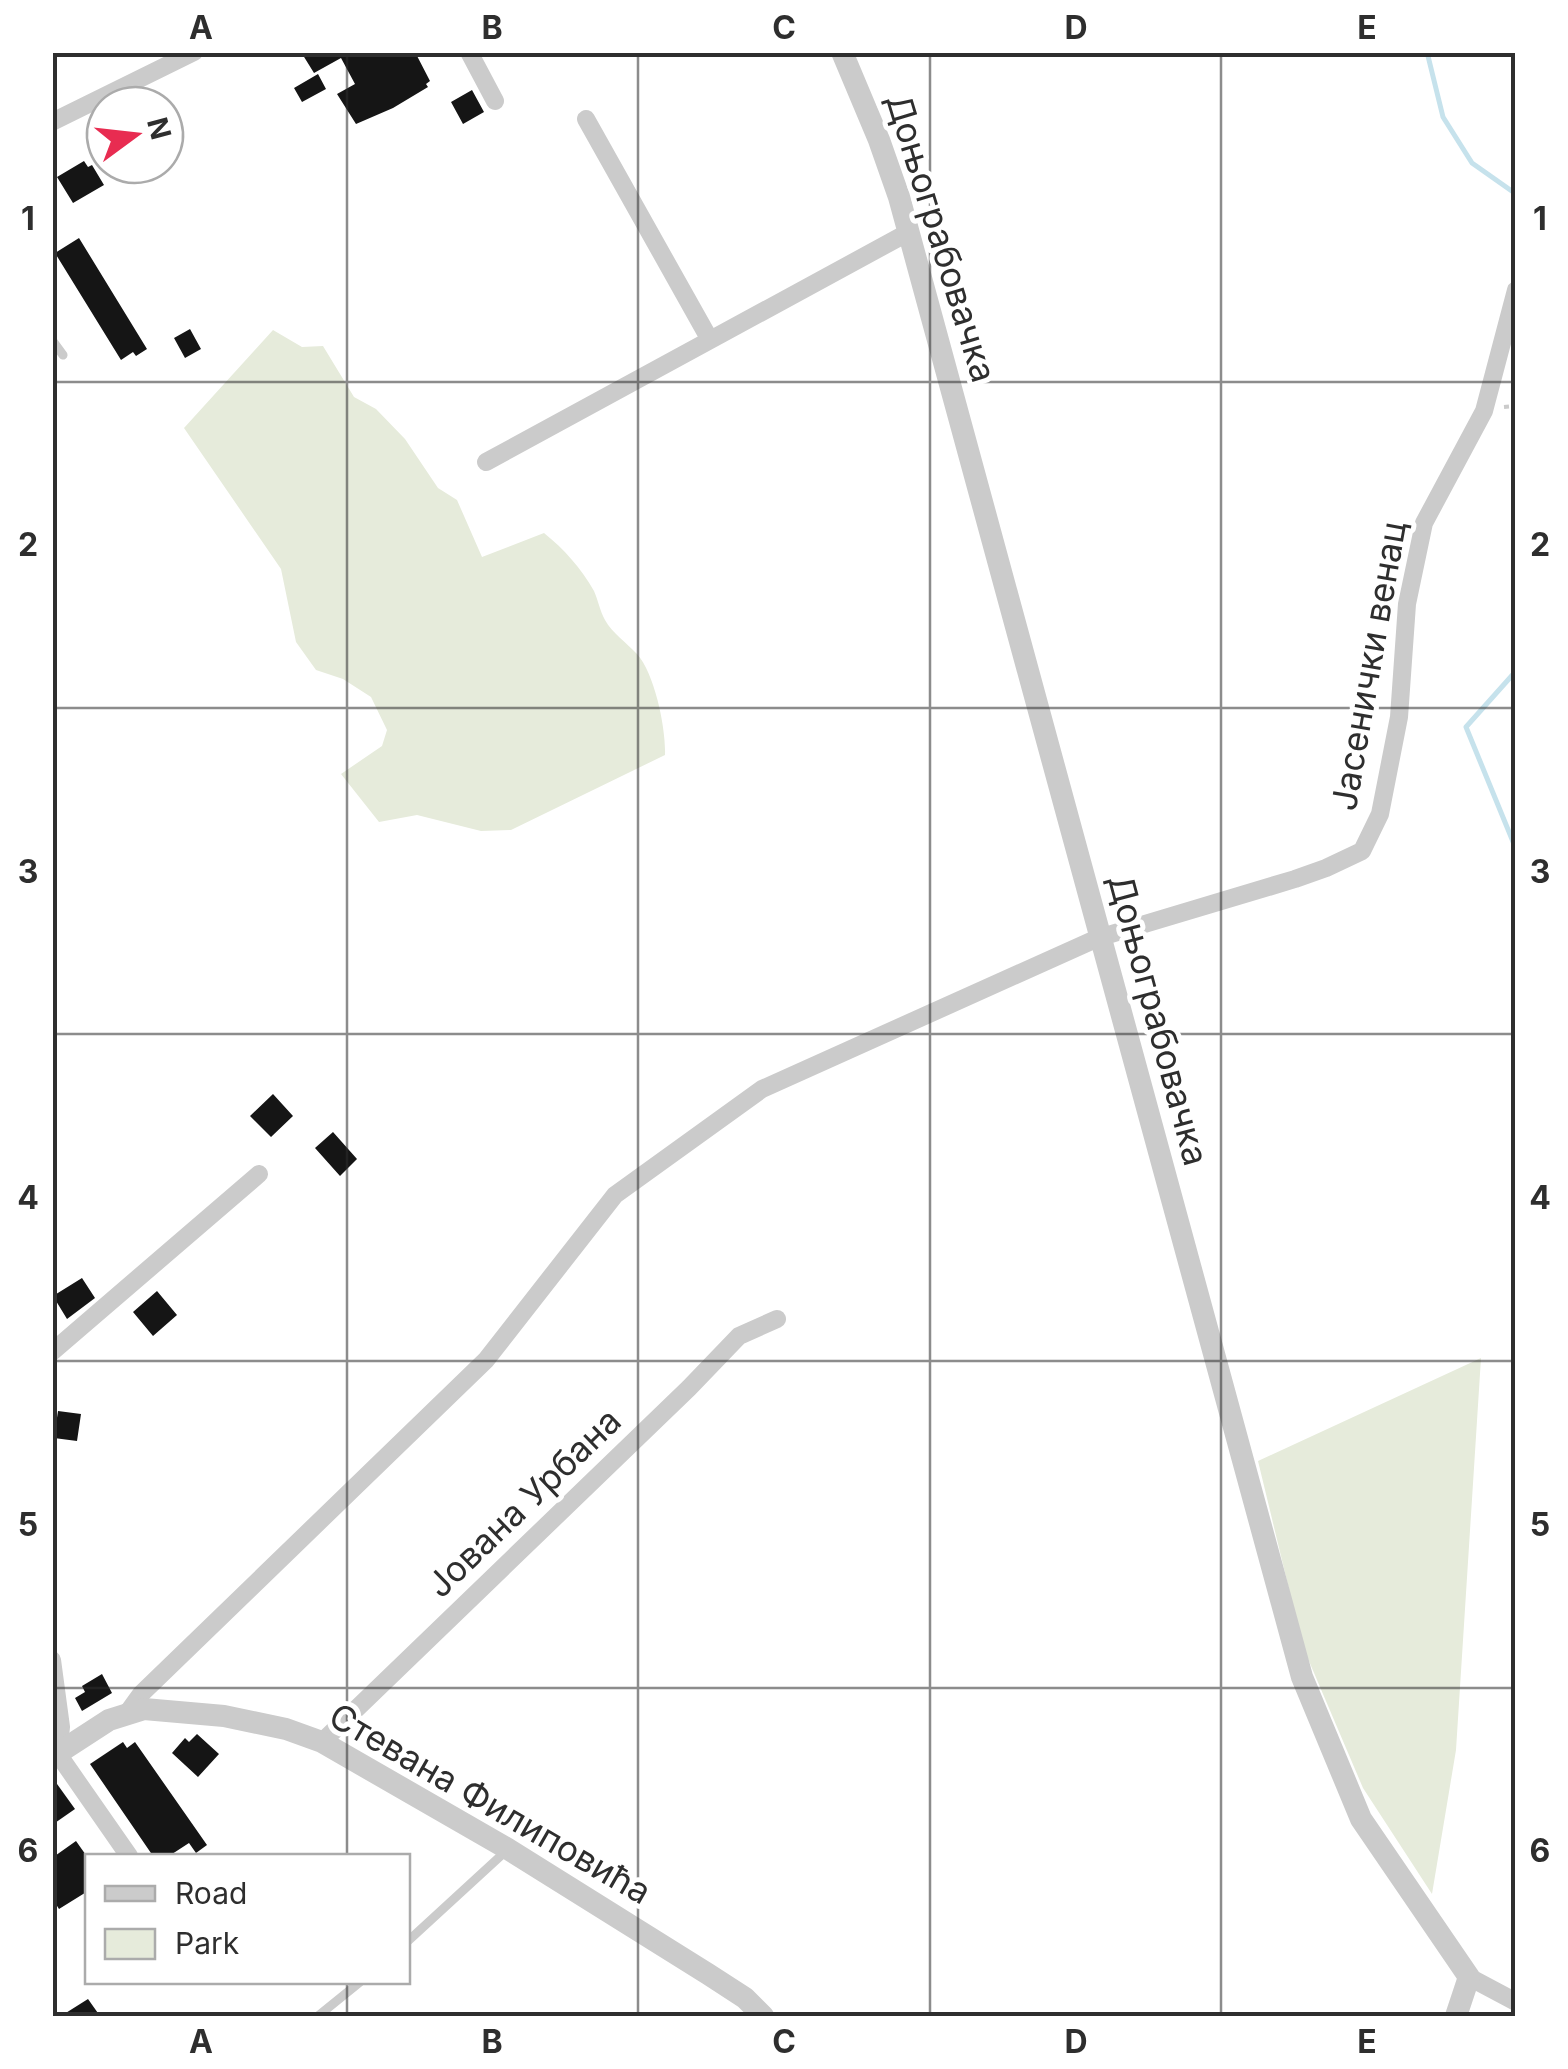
<svg xmlns="http://www.w3.org/2000/svg" width="1568" height="2069" font-family="Inter,sans-serif">
<style>
.green{fill:#e6ebdb}
.lines{fill:none;stroke-linecap:round;stroke-linejoin:round}
.stream{stroke:#c6e2ec;stroke-width:5}
.building{fill:#151515}
.path{stroke:#cbcbcb;stroke-width:4;stroke-dasharray:5 5;stroke-linecap:butt}
.service{stroke:#cbcbcb;stroke-width:9}
.minor{stroke:#cbcbcb;stroke-width:18}
.tertiary{stroke:#cbcbcb;stroke-width:22}
.grid{fill:none;stroke:#2e2e2e;stroke-width:2.5;stroke-opacity:0.55}
.labels{text-anchor:middle;stroke-width:10;stroke-linejoin:round;paint-order:stroke}
.street-label{font-size:35px;fill:#2e2e2e;stroke:#fff}
.neatline{fill:none;stroke:#2e2e2e;stroke-width:4}
.grid-label{font-size:32px;text-anchor:middle;font-weight:bold;fill:#2e2e2e}
</style>
<rect width="100%" height="100%" fill="#fff"/>
<!-- green -->
<path class="green" d="M273,330l29,17 21,-1 31,51 22,12 29,30 33,49 19,12 25,57 62,-24c20,16 37,35 50,58 4,9 6,20 11,29 7,13 22,23 32,34 18,20 29,75 28,101l-154,75 -30,1 -64,-16 -38,7 -38,-48 41,-28 5,-16 -16,-33 -28,-18 -27,-9 -20,-28 -15,-73 -97,-141z
M1481,1358l-25,392 -24,144 -69,-106 -60,-141 -45,-186z"/>
<g class="lines">
<!-- stream -->
<path class="stream" d="M1427,52l16,65 29,46 44,31
M1516,671l-50,56 50,122"/>
</g>
<!-- building -->
<path class="building" d="M301,52h114l15,29 -4,3 2,3 -35,21 -37,16 -19,-30 18,-10 -14,-26 -27,15z
M318,74l8,15 -24,13 -8,-14z
M472,90l12,22 -21,12 -12,-22z
M84,161l4,6 4,-2 12,20 -31,18 -16,-26z
M79,238l68,111 -11,7 -3,-4 -12,8 -66,-107z
M190,329l11,20 -16,9 -11,-20z
M273,1094l20,22 -22,21 -21,-21z
M333,1132l24,27 -17,17 -25,-28z
M82,1278l13,20 -28,21 -14,-23z
M157,1291l20,24 -24,21 -20,-24z
M58,1411l23,3 -4,27 -23,-3z
M102,1674l10,19 -30,18 -7,-13 10,-6 -3,-6z
M197,1734l22,20 -21,23 -26,-24 13,-15 4,4z
M123,1742l4,6 8,-6 72,103 -11,8 -7,-10 -20,13h-16l-63,-92z
M52,1777l23,32 -23,16z
M76,1841l12,17v33l-29,18 -7,-11v-40z
M88,1999l12,17h-39z"/>
<g class="lines">
<!-- path -->
<path class="path" d="M1504,407l12,-1"/>
<!-- service -->
<path class="service" d="M52,340l11,15
M408,1941l98,-90
M318,2016l42,-34"/>
<!-- minor -->
<path class="minor" d="M469,52l26,49
M586,119l124,221
M52,122l142,-70
M486,462l423,-230
M52,1352l207,-178
M52,1660l9,67 -3,27 71,102
M128,1712l13,-18 345,-334 129,-165 147,-106 336,-151 197,-59 31,-11 36,-17 18,-37 19,-97 8,-113 17,-81 60,-112 32,-121
M322,1742l367,-354 50,-52 38,-17
M1469,1977l47,25"/>
<!-- tertiary -->
<path class="tertiary" d="M842,52l37,88 20,57 403,1480 59,142 108,158 -13,39
M52,1757l57,-37 35,-11 80,7 62,13 36,13 186,107 200,125 37,24 18,18"/>
</g>
<!-- grid -->
<path class="grid" d="M347,52v1804M638,52v1964M930,52v1964M1221,52v1964M52,382h1464M52,708h1464M52,1034h1464M52,1361h1464M52,1688h1464M347,1982v34"/>
<g class="labels">
<!-- street labels -->
<g class="street-label">
<text transform="translate(941 238) rotate(73)" y="12">Доњограбовачка</text>
<text transform="translate(1369 666) rotate(-80)" y="12">Јасенички венац</text>
<text transform="translate(1158 1020) rotate(75)" y="12">Доњограбовачка</text>
<text transform="translate(524 1503) rotate(-44)" y="12">Јована Урбана</text>
<text transform="translate(490 1804) rotate(30)" y="12">Стевана Филиповића</text>
</g>
</g>
<!-- border -->
<rect width="1568" height="2069" fill="none" stroke="#ffffff" stroke-width="110"/>
<!-- legend -->
<rect x="85" y="1854" width="325" height="130" fill="#ffffff" stroke="#ababab" stroke-width="2.5"/>
<rect x="105" y="1886" width="50" height="15" fill="#cbcbcb" stroke="#ababab" stroke-width="2.5"/>
<text x="175" y="1904" font-size="30" fill="#2e2e2e">Road</text>
<rect x="105" y="1929" width="50" height="30" fill="#e6ebdb" stroke="#ababab" stroke-width="2.5"/>
<text x="175" y="1954" font-size="30" fill="#2e2e2e">Park</text>
<!-- north arrow -->
<g transform="translate(135 135) rotate(75)"><circle r="48" fill="#ffffff" stroke="#ababab" stroke-width="2.5"/>
<path d="M0-8L18 38L0 25L-18 38Z" fill="#e82c51"/>
<text y="-15" font-size="28" font-weight="bold" text-anchor="middle" fill="#2e2e2e">N</text>
</g>
<rect x="55" y="55" width="1458" height="1959" class="neatline"/>
<g class="grid-label">
<text x="201" y="39">A</text>
<text x="492" y="39">B</text>
<text x="784" y="39">C</text>
<text x="1076" y="39">D</text>
<text x="1367" y="39">E</text>
<text x="28" y="230">1</text>
<text x="1540" y="230">1</text>
<text x="28" y="556">2</text>
<text x="1540" y="556">2</text>
<text x="28" y="883">3</text>
<text x="1540" y="883">3</text>
<text x="28" y="1209">4</text>
<text x="1540" y="1209">4</text>
<text x="28" y="1536">5</text>
<text x="1540" y="1536">5</text>
<text x="28" y="1862">6</text>
<text x="1540" y="1862">6</text>
<text x="201" y="2053">A</text>
<text x="492" y="2053">B</text>
<text x="784" y="2053">C</text>
<text x="1076" y="2053">D</text>
<text x="1367" y="2053">E</text>
</g>
</svg>
